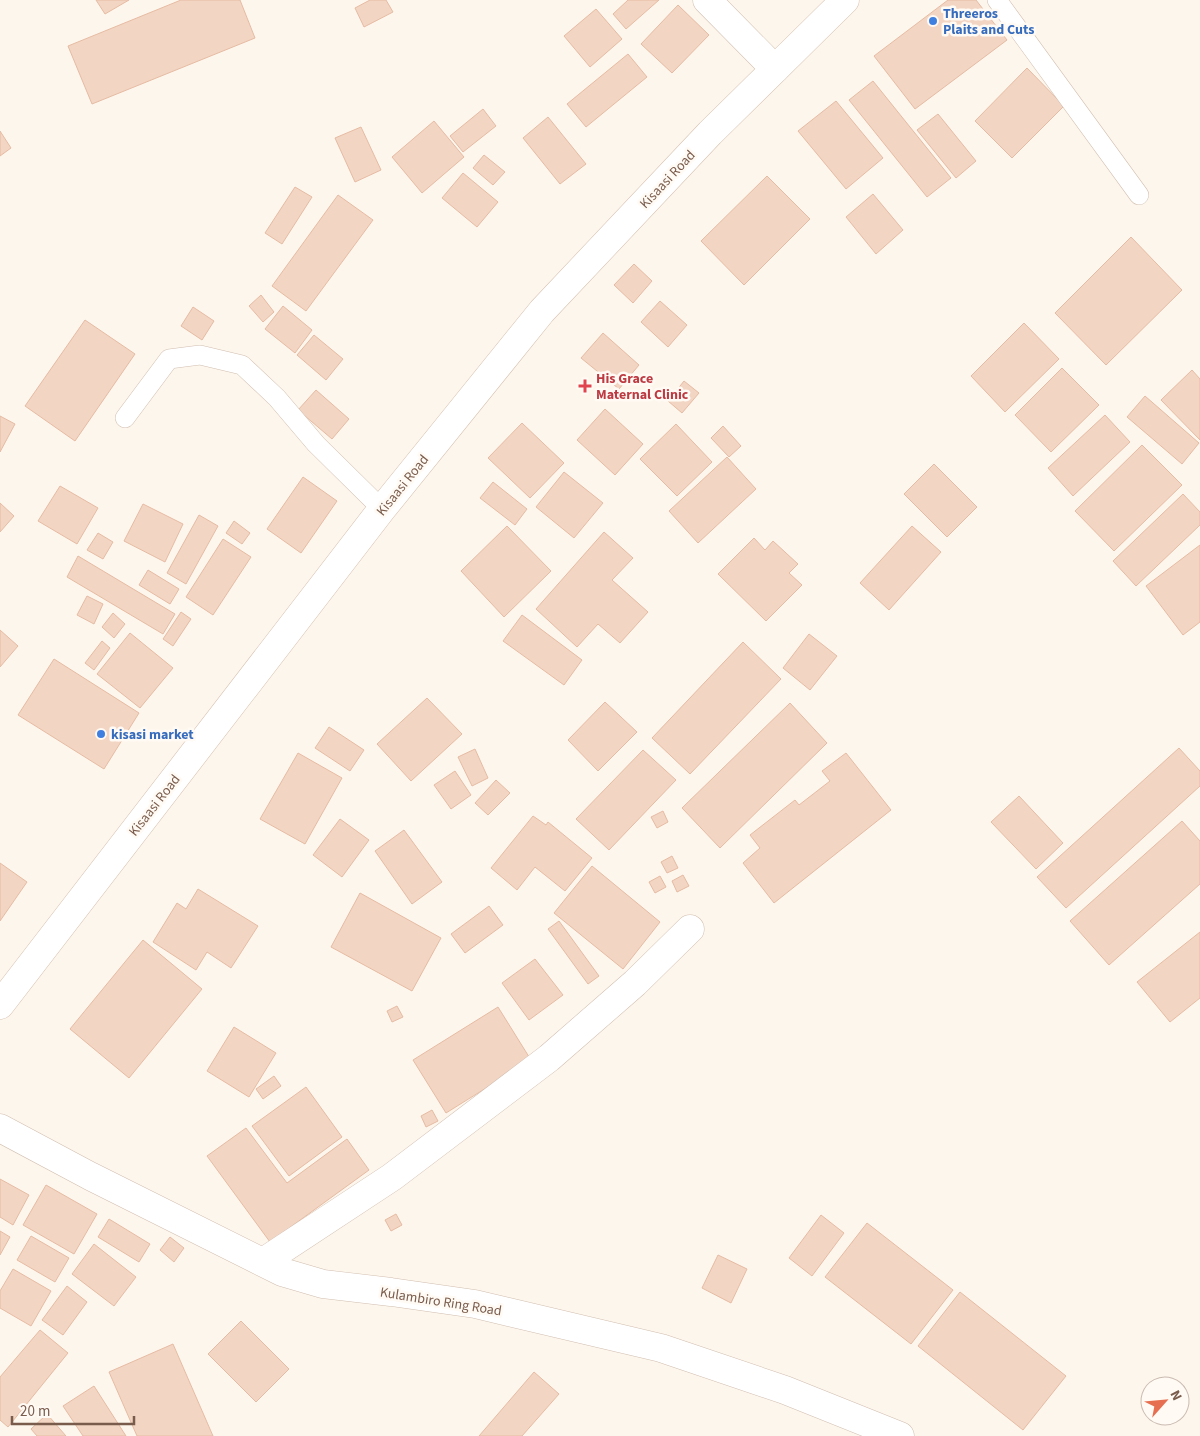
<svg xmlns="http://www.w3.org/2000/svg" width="1200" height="1436" font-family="'Source Sans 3',sans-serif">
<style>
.building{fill:#f3d5c3;stroke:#e6bba3}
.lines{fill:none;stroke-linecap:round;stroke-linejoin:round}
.lane-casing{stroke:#d1beb0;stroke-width:20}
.street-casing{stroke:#d1beb0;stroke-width:29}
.secondary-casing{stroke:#d6c0b0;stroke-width:29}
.lane{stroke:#fff;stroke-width:19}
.street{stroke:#fff;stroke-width:28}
.secondary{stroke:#fff;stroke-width:28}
.shop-dot{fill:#3f7fe0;stroke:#fffaf3;stroke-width:2}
.health-dot{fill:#e0444e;stroke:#fffaf3;stroke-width:2}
.labels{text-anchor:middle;stroke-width:5;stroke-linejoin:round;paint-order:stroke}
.shop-label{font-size:14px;font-weight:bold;fill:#366cbe;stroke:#fffaf3;text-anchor:start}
.street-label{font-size:14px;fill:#7a5c4d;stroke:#fffaf3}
.health-label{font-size:14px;font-weight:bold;fill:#be3a42;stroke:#fffaf3;text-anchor:start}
</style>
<rect width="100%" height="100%" fill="#fdf6ec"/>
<!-- building -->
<path class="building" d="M96,0h33l-24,14z
M181,0h59l15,38 -163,66 -24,-58z
M370,0h16l7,12 -29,15 -9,-19z
M628,0h31l-33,29 -13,-15z
M948,0h28l31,40 -92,69 -41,-53z
M678,5l31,30 -37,38 -31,-29z
M596,9l26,30 -32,28 -26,-31z
M628,54l19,23 -61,50 -19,-23z
M1027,68l37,38 -52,52 -37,-37z
M873,81l78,97 -24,19 -78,-97z
M836,101l47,57 -37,31 -48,-58z
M483,109l13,17 -33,26 -13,-16z
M938,114l38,47 -20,17 -39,-48z
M548,117l38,47 -26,20 -37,-46z
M434,121l30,36 -42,36 -30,-36z
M361,127l20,43 -26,12 -20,-44z
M0,131l11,17 -11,8z
M484,155l21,17 -12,13 -20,-17z
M463,173l35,29 -21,25 -35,-29z
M767,176l43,43 -66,66 -43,-44z
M295,187l17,10 -30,47 -17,-11z
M873,194l30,36 -27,24 -30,-37z
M338,195l35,25 -67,91 -34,-25z
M1131,237l51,53 -76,75 -51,-52z
M634,264l18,17 -19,22 -19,-18z
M261,295l13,17 -11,10 -14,-16z
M660,301l27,24 -19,22 -27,-25z
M283,306l29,24 -17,23 -30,-24z
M193,307l21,14 -12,19 -21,-14z
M85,320l50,34 -60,87 -50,-35z
M1024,323l35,36 -54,53 -34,-36z
M603,333l36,32 -20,24 -38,-31z
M314,335l29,24 -17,21 -29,-25z
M1062,368l37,37 -48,47 -36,-37z
M1192,370l8,9v61l-39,-40z
M684,381l15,12 -17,20 -14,-12z
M316,390l33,29 -17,20 -34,-29z
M1145,396l54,47 -17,21 -55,-47z
M605,409l38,35 -28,31 -38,-35z
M1105,415l25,27 -57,54 -25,-28z
M0,416l15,8 -15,28z
M522,423l42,40 -34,35 -42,-40z
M676,424l36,38 -35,34 -37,-37z
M723,426l18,20 -12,11 -18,-19z
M1142,445l40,40 -68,66 -39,-40z
M727,457l29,32 -58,54 -29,-32z
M934,464l43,43 -30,30 -43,-43z
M564,472l39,31 -29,35 -38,-31z
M303,477l34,24 -36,52 -34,-24z
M493,482l34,27 -12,16 -35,-27z
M60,486l38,22 -21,36 -39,-23z
M1183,494l17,18v13l-64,61 -23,-25z
M0,503l14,13 -14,16z
M143,504l40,20 -18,38 -41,-21z
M199,515l19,11 -32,58 -19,-11z
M234,521l16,12 -8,11 -16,-11z
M507,526l44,45 -47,46 -43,-46z
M912,526l29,26 -52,58 -29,-27z
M604,532l29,26 -21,22 36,32 -28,31 -22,-19 -21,23 -41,-38z
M98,533l15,9 -10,17 -16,-9z
M754,538l11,12 8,-9 25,23 -9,9 13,12 -36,36 -48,-47z
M223,539l28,18 -38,58 -27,-18z
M1200,545v77l-17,13 -37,-49z
M78,556l97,58 -12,20 -96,-57z
M148,570l31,19 -9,15 -31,-19z
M87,596l16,8 -9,20 -17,-9z
M181,612l10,7 -18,27 -10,-7z
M113,613l12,11 -11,14 -12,-11z
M522,615l60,45 -18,25 -61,-44z
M0,630l18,16 -18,21z
M130,633l43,35 -33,40 -43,-34z
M809,634l28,22 -27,34 -27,-22z
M102,641l8,7 -16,22 -9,-7z
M743,642l38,37 -91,95 -38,-36z
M54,659l85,54 -35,56 -86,-54z
M427,698l35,36 -51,47 -34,-37z
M605,702l32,30 -39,39 -30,-31z
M790,703l37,40 -107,105 -38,-40z
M329,727l35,23 -14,21 -35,-23z
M1179,748l21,23v15l-134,122 -29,-31z
M475,749l13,29 -16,8 -14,-29z
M643,750l33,30 -67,70 -33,-31z
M298,753l44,25 -37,66 -45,-25z
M846,753l45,57 -117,93 -31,-40 17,-15 -10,-13 45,-35 4,5 31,-24 -8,-10z
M455,771l16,24 -20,14 -17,-24z
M496,780l14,13 -22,22 -13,-12z
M1019,796l44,47 -27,26 -45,-47z
M663,811l5,11 -11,6 -6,-11z
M533,816l13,9 2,-3 44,36 -27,33 -30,-24 -18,23 -26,-22z
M340,819l29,21 -27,37 -29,-22z
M1182,821l18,20v43l-91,81 -39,-44z
M404,830l38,52 -30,22 -37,-53z
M672,856l6,12 -11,5 -6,-11z
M0,863l27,19 -27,39z
M592,866l68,56 -37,47 -69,-56z
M683,875l6,11 -12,6 -5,-11z
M660,876l6,11 -11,6 -6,-11z
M198,889l60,37 -27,42 -24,-16 -11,18 -43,-28 24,-39 9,6z
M360,893l81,45 -29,53 -81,-44z
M489,906l14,19 -38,28 -14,-19z
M559,921l40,55 -11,8 -40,-55z
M1200,932v66l-30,24 -33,-40z
M143,940l59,49 -73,89 -59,-49z
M535,959l28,36 -34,25 -27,-37z
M397,1006l6,11 -11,5 -5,-11z
M498,1007l33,53 -85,53 -33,-53z
M234,1027l42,26 -27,44 -42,-26z
M274,1076l7,10 -18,13 -7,-10z
M306,1087l36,50 -53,39 -37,-50z
M432,1110l6,11 -12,6 -5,-11z
M246,1128l41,55 60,-44 22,31 -99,72 -63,-86z
M0,1179l29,16 -16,30 -13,-8z
M46,1185l51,29 -23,40 -51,-29z
M396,1214l6,11 -11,6 -6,-11z
M821,1215l23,18 -32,43 -23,-18z
M109,1219l41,25 -11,18 -41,-25z
M867,1223l86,67 -42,54 -86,-67z
M0,1231l10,6 -10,18z
M31,1236l38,22 -14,24 -38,-22z
M170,1237l14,11 -10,14 -14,-12z
M94,1244l42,33 -22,29 -42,-32z
M718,1255l29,14 -16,34 -29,-15z
M13,1269l38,22 -20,35 -31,-18v-17z
M67,1286l20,16 -24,33 -21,-15z
M960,1292l106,84 -43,54 -105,-84z
M241,1321l48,48 -33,33 -48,-48z
M40,1330l28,23 -60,74 -8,-7v-43z
M173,1344l40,92h-76l-28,-64z
M534,1372l25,22 -37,42h-43z
M94,1386l32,50h-43l-20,-30z
M47,1414l19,22h-29l-6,-7z"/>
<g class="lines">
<!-- lane casing -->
<g class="lane-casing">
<path id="lane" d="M997,0l142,195
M125,418l44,-59 31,-4 42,10 35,33 39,46 66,65"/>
</g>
<!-- street casing -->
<g class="street-casing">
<path id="street" d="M707,0l68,69
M0,1128l90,48 192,96 41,12 68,8 84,12 186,44 124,42 115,46
M263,1262l129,-85 157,-119 86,-75 55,-54"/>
</g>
<!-- secondary casing -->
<g class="secondary-casing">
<path id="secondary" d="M0,1005l382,-496 160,-198 168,-178 135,-133"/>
</g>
<!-- lane -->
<use href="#lane" class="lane"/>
<!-- street -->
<use href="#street" class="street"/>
<!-- secondary -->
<use href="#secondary" class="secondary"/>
</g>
<!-- markers -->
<g class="shop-dot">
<circle cx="933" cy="21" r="5"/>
<circle cx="101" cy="734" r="5"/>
</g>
<path class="health-dot" d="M582.5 378.5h5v5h5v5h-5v5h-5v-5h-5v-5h5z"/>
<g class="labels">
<!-- shop labels -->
<g class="shop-label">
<text x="943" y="18">Threeros<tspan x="943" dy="16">Plaits and Cuts</tspan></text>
<text x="111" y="739">kisasi market</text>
</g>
<!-- street labels -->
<g class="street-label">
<text transform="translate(667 179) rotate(-47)" y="5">Kisaasi Road</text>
<text transform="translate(402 485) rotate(-51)" y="5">Kisaasi Road</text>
<text transform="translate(154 805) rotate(-52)" y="5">Kisaasi Road</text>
<text transform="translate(441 1301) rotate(9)" y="5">Kulambiro Ring Road</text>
</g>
<!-- health labels -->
<g class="health-label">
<text x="596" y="383">His Grace<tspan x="596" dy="16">Maternal Clinic</tspan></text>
</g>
</g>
<!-- north arrow -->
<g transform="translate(1165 1401) rotate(63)"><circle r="24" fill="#fffaf3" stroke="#cabbb1"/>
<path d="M0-4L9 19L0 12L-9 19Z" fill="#e76f51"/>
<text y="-8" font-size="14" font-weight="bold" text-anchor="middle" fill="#7a5c4d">N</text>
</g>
<!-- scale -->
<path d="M12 1416v8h122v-8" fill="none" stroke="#7a5c4d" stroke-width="2.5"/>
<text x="20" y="1416" font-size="15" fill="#7a5c4d" stroke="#fffaf3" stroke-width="4" paint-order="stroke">20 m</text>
</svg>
